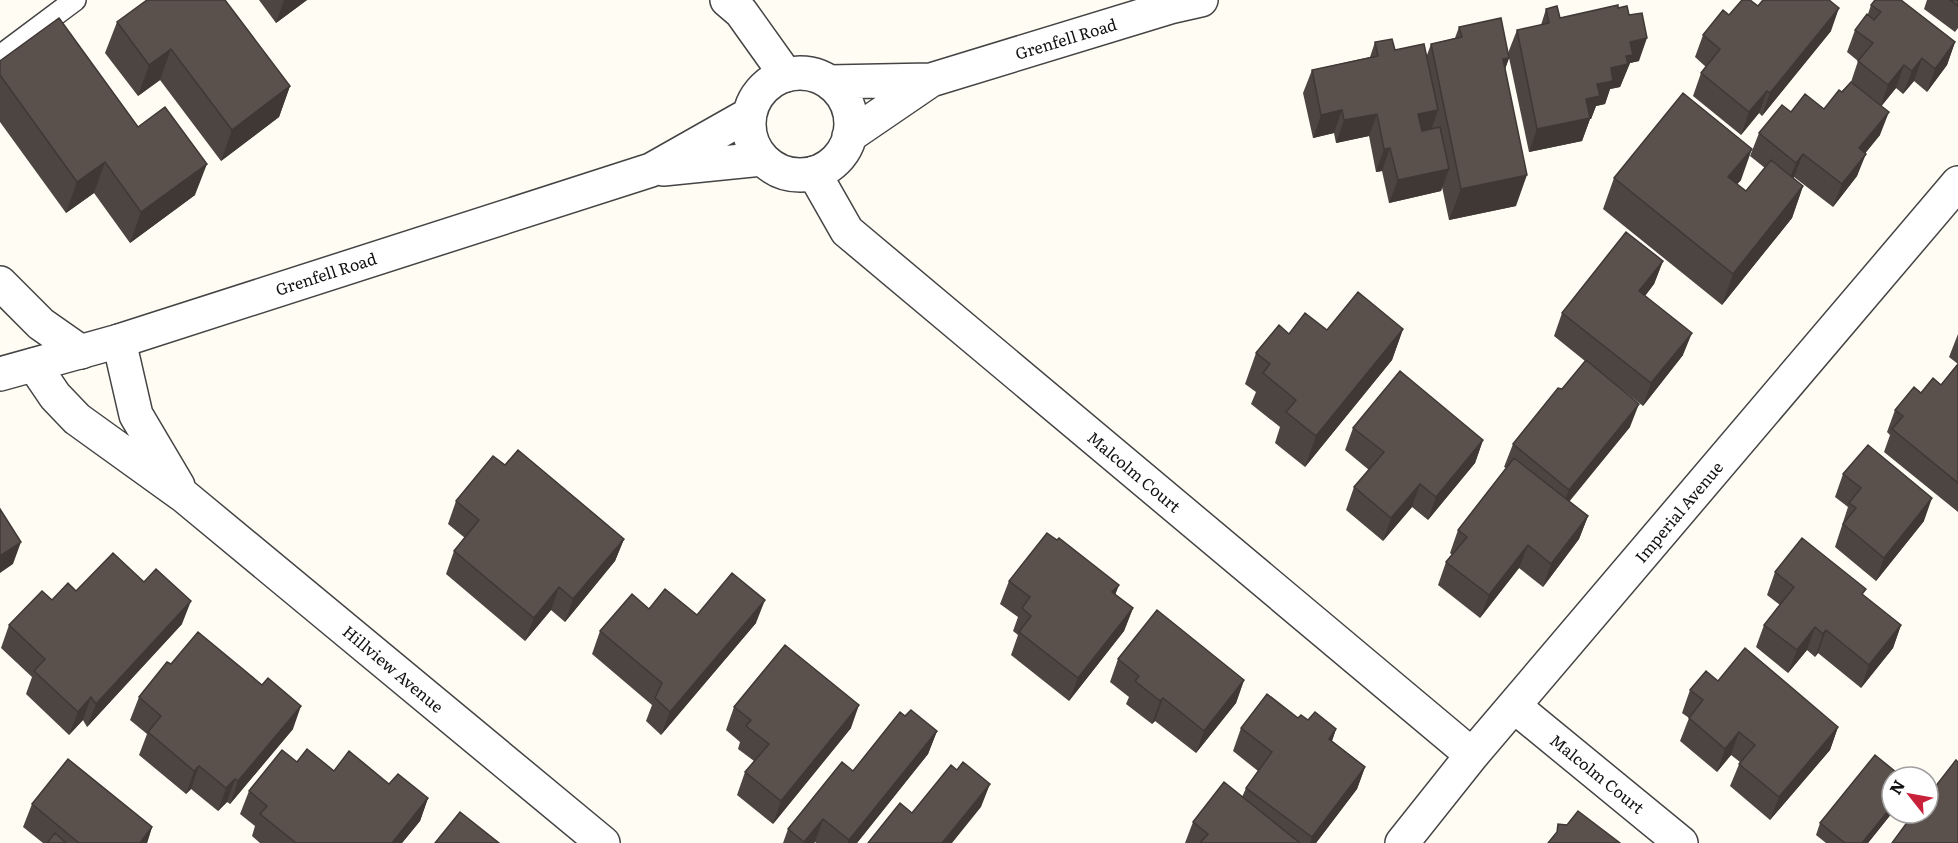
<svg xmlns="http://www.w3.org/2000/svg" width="1958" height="843" font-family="Literata,serif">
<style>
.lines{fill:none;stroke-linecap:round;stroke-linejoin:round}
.service-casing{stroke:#444;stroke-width:24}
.minor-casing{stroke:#444;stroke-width:36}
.tertiary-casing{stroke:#444;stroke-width:36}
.service{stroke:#fff;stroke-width:21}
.minor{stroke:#fff;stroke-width:33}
.tertiary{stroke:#fff;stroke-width:33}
.wall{fill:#4d4541}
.shaded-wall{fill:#3f3835}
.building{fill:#5a504c;stroke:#3f3835;stroke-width:1.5}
.labels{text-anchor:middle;stroke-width:6;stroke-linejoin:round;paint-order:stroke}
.street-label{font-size:16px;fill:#111;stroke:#fff}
</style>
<rect width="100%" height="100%" fill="#fffcf4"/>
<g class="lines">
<!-- service casing -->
<g class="service-casing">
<path id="service" d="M0,56l75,-56"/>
</g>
<!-- minor casing -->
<g class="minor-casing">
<path id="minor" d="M727,0l14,12 45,63
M814,173l33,58 625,524
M0,283l41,41 40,28
M119,341l17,74 42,71
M34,365l21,31 22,23 107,77 419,347
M1514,706l167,137
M1402,843l70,-88 486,-572"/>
</g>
<!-- tertiary casing -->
<g class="tertiary-casing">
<path id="tertiary" d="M749 124a51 51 0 1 1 102 0a51 51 0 1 1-102 0Z
M829,82l102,-2 239,-73 31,-7
M849,136l82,-56
M663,169l99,-10
M0,374l119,-33 532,-171 99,-56"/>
</g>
<!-- service -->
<use href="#service" class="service"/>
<!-- minor -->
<use href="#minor" class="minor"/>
<!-- tertiary -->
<use href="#tertiary" class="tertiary"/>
</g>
<!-- wall -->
<path class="wall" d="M259,0h48l-31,23z
M1927,0h31v28l-3,4 -31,-23z
M1871,5l84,37 -8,23 -20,27 -13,-11 -11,13 -7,-6 -15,18 -1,29 -15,18 -8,23 -24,31 -39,-30 -1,1 10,8 -11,32 -70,87 -119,-96 11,-31 127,2 -4,4 9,7 19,-23 -15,-12 9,-23 32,-21 33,-3 27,-27 7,-21 -11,-9 8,-22 13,-16z
M1758,6l73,25 -69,85 -3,-3 -18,22 -48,-39 8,-23 5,-6 -11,-10 8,-22 26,-20z
M1546,9l14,9 79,43 -9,2 -10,24 -10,2 -5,15 -9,2 -5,13h-1l-8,22 -53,11 -21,-99 9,-23 24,-5z
M117,22l173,64 -11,31 -58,44 -61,-81 -22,16 -33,-43z
M1459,27l50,31 -4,11 11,137 -67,14 -7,-33 -1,4 -52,12 -7,-32 -6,1 -7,-36 -33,7 -2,-10 -21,5 -10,-45 9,-23 58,-13 5,-15 20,8 32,5 4,-11 24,-6z
M0,61l138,66 57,68 -65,48 -36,-50 -28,20 -66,-91z
M1663,261l-9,23 -9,12 38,59 -40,51 -27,-21 14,42 -61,75 19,14 -9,23 -36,48 -24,-19 -39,50 -42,-33 8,-23 6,-7 -2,-2 8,-23 48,-62 -2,-1 9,-23 49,-55 23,-28 -31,-25 8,-23z
M1403,329l-11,31 -87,107 -30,-24 5,-16 -29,-23 5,-12 -11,-8 11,-31 33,-19 38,-4z
M1958,334v30l-9,-7z
M1958,364v148l-74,-60 6,-17 -3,-3 8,-22 26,-17 20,-8z
M1353,428l130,12 -8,23 -47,57 -16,-13 -29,34 -37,-31 8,-23 15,-17 -24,-20z
M505,465l119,74 -9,22 -50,61 -14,-12 -26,31 -79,-67 8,-23 11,-13 -17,-14 8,-23z
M1843,474l81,47 -48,60 -41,-34 13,-40 -13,-10z
M1775,572l88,24 38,29 -8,23 -32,40 -43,-35 -3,4 -8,-7 -19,23 -32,-26 8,-22 16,-20 -13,-10z
M1009,581l110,4 -4,9 18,14 -9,23 -55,70 -58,-46 7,-20 -5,-4 5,-14 -18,-13z
M76,591l106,33 -95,103 -4,-7 -14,15 -43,-41 6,-17 -31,-29 8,-23 43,-25z
M649,609l107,14 -95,112 -15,-14 6,-16 -60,-51 8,-23z
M1118,659l126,21 -8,23 -40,50 -41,-32 -3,3 -26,-20 3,-7 -19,-15z
M1718,681l120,46 -8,23 -60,70 -40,-34 10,-24 -9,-7 -14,17 -37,-31 9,-23 -7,-5 8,-23z
M139,697l154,32 -63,75 -3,-2 -9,9 -27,-22 -5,5 -47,-39 8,-21 -17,-14z
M734,707l117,21 -78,96 -36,-29 8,-23 9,-11 -16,-12 2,-7 -14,-12z
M905,716l32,15 -9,23 -71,89h-41l-1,-1 -1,1h-31l5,-14 65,-58z
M1298,718l10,2 28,9 -4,12 33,26 -8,22 -41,54h-131l8,-21 49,-25 4,-9 12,-17 -25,-20 8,-23z
M297,762l92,22 39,14 -8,23 -18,22h-142l-8,-7 3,-10 -15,-12 9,-23z
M32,804l120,23 -5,16h-104l-20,-16z
M1892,813l-24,30h-42l-10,-8 4,-12z"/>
<!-- shaded-wall -->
<path class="shaded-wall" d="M284,0h23l-31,23z
M1839,8l-8,23 -69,85 8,-23z
M1647,38l-8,23 -9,2 -10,24 -10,2 -5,15 -9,2 -5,13h-1l-8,22 -53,11 8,-23 49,-30 44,-57z
M1955,42l-8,23 -20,27 8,-23z
M171,49l-11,31 -22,16 11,-31z
M1509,58l-11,31 5,-30z
M1922,58l-8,23 -11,13 9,-23z
M1904,65l-8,23 -16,20 8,-23z
M290,86l-11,31 -58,44 11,-31z
M1767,91l-8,22 -18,22 8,-23z
M1342,110l-8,23 -21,5 8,-23z
M1438,110l-8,23 -20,4 8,-23z
M1889,112l-9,23 -29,36 8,-23z
M1377,114l-8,22 -33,7 8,-23z
M1390,148l-8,23 -6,1 8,-23z
M1752,149l-11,31 -24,28 11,-31z
M1803,154l-9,23 -7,8 9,-22z
M1866,154l-9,22 -24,31 9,-23z
M105,162l-11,31 -28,20 11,-31z
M207,164l-12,31 -65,48 11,-31z
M1449,169l-8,22 -52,12 9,-23z
M1527,175l-11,31 -67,14 12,-31z
M1803,186l-11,32 -70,87 11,-31z
M1663,261l-9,23 -23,30 8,-23z
M1403,329l-11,31 -87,107 11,-31z
M1692,333l-9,22 -40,51 8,-23z
M1639,404l-9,23 -70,85 9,-22z
M1483,440l-8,23 -47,57 8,-23z
M1420,484l-8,23 -29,34 8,-23z
M1932,498l-8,23 -48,60 8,-23z
M1588,516l-9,23 -36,48 8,-23z
M624,539l-9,22 -50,61 8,-23z
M21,542l-8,22 -13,9v-17z
M1528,545l-9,23 -39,50 9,-23z
M1119,585l-9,23 2,-16z
M559,587l-8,23 -26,31 9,-23z
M765,600l-9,23 -95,112 9,-23z
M191,601l-9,23 -95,103 9,-23z
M1133,608l-9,23 -55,70 9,-23z
M1901,625l-8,23 -32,40 8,-23z
M1815,627l-8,23 -19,23 9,-23z
M1826,630l-8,23 -3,4 8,-23z
M1244,680l-8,23 -40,50 8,-22z
M91,697l-8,23 -14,15 9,-23z
M1163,698l-8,23 -3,3 8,-23z
M859,705l-8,23 -78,96 8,-23z
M301,706l-8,23 -63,75 8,-23z
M1838,727l-8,23 -60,70 9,-23z
M1336,729l-8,23 1,-13z
M937,731l-9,23 -71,89h-9l1,-3z
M1739,732l-8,23 -14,17 8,-23z
M199,766l-8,23 -5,5 8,-23z
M1365,767l-8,22 -41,54h-6l2,-6z
M235,779l-8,23 -9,9 8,-23z
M990,784l-9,23 -29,36h-10z
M428,798l-8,23 -18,22h-10z
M1892,806v7l-24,30h-6z
M823,819l-8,23 -1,1h-10z
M152,827l-5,16h-7z"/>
<!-- building -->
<path class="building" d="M147,0h78l65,86 -58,44 -61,-81 -22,16 -32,-43z
M1742,0h8l8,6 5,-6h66l10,8 -69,85 -3,-2 -18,21 -48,-39 19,-24 -17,-14 20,-25 6,5z
M1875,0h26l54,42 -20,27 -13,-11 -10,13 -8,-6 -16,20 -30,-24 15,-18 -18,-13 12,-16 7,6 7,-8 -10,-7z
M1950,0h8v6z
M1618,5v3l9,-2 2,9 13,-2 5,25 -17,4 3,13 -7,1 2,8 -17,4 2,13 -16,3 3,12 -14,3 4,19 -53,11 -20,-99 32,-7 -3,-14 11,-3 3,12z
M59,18l79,109 27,-20 42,57 -66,48 -36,-50 -28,20 -77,-107v-14z
M1501,18l8,40 -6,1 24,116 -66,14 -30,-145 31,-7 -3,-10z
M1392,39l3,11 29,-6 14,66 -20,4 4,17 18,-4 9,42 -51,11 -8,-32 -6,1 -7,-35 -33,6 -2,-10 -21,5 -9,-45 66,-14 -3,-14z
M1851,82l38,30 -30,36 7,6 -24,30 -39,-30 -7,9 -37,-30 23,-28 9,7 14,-18 19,15 15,-19 3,2z
M1683,93l69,56 -24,28 18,14 25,-31 32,26 -70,88 -119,-96z
M1626,232l37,29 -24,30 53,42 -41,50 -89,-70z
M1358,292l45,37 -87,107 -30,-24 10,-12 -33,-27 7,-9 -14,-11 23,-28 10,9 16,-21 22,17z
M1586,360l53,44 -70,86 -56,-46 45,-56 4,1z
M1958,364v119l-66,-54 11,-13 -8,-6 19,-23 7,6 12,-15 8,7z
M1400,371l83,69 -47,57 -16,-13 -29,34 -37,-31 30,-35 -31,-24z
M1868,445l64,53 -48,60 -41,-34 13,-16 -7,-5 12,-15 -18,-14z
M518,450l106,89 -51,60 -14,-12 -25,31 -80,-67 25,-31 -23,-19 37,-45 12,9z
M1514,458l74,58 -37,48 -23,-19 -39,50 -43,-33 21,-25 -9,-7z
M0,509l21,33 -21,14z
M1047,533l10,7 2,-2 60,47 -7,7 21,16 -55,70 -59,-46 12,-16 -9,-8 8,-11 -21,-16z
M1802,538l64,51 -4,5 39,31 -32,40 -43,-35 -3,4 -8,-7 -18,23 -33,-25 30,-38 -19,-15z
M113,553l31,29 12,-13 35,32 -95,103 -5,-7 -13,15 -44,-41 11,-12 -36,-34 33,-34 10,9 16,-17 8,8z
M732,573l33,27 -95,112 -15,-14 7,-15 -62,-52 32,-37 17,15 16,-20 32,26z
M1157,610l87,70 -40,51 -41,-33 -3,3 -25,-20 4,-5 -21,-17z
M198,632l64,53 6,-7 33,28 -63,75 -3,-2 -9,9 -27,-22 -5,5 -46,-39 13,-16 -22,-19 28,-35 4,2z
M785,645l74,60 -78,96 -36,-29 24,-28 -23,-18 5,-6 -17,-13z
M1745,648l93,79 -59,70 -40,-33 16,-19 -16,-13 -14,17 -36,-31 14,-18 -13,-10 16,-19 12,10z
M1267,694l31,24 3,-3 7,5 7,-8 21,17 -7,10 36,28 -53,70 -66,-49 26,-36 -31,-24z
M911,710l26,21 -88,109 -26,-21 -19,23 -16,-13 54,-67 11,9 47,-59 5,4z
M307,749l27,22 15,-20 40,33 9,-10 30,24 -36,45h-96l-36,-29 7,-8 -18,-15 33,-41 15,12z
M1875,755l27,22h-10v29l-30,37h-17l-25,-20z
M68,759l84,68 -12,16h-61l-47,-39z
M1956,760l2,2v81h-66l22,-30h14v-17z
M963,762l27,22 -48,59h-74l32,-40 12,10 39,-48 6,5z
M1224,782l76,61h-100l8,-9 -15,-12z
M1578,811l42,32h-72l9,-11 1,-8 9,1z
M460,812l39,31h-64z
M55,833l11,10h-19z"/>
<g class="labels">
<!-- street labels -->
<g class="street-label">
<text transform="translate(1066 39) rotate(-17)" y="6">Grenfell Road</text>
<text transform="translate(326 274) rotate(-18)" y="6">Grenfell Road</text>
<text transform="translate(1134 472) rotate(40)" y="6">Malcolm Court</text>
<text transform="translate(1679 512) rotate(-50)" y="6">Imperial Avenue</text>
<text transform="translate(393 669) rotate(40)" y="6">Hillview Avenue</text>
<text transform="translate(1597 774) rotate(39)" y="6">Malcolm Court</text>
</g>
</g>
<!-- north arrow -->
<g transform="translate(1910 795) rotate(301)"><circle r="28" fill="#ffffff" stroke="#a0a0a0" stroke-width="1.5"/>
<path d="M0-4.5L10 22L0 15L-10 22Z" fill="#c82139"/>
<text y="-9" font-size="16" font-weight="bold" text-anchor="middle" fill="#111111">N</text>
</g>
</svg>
